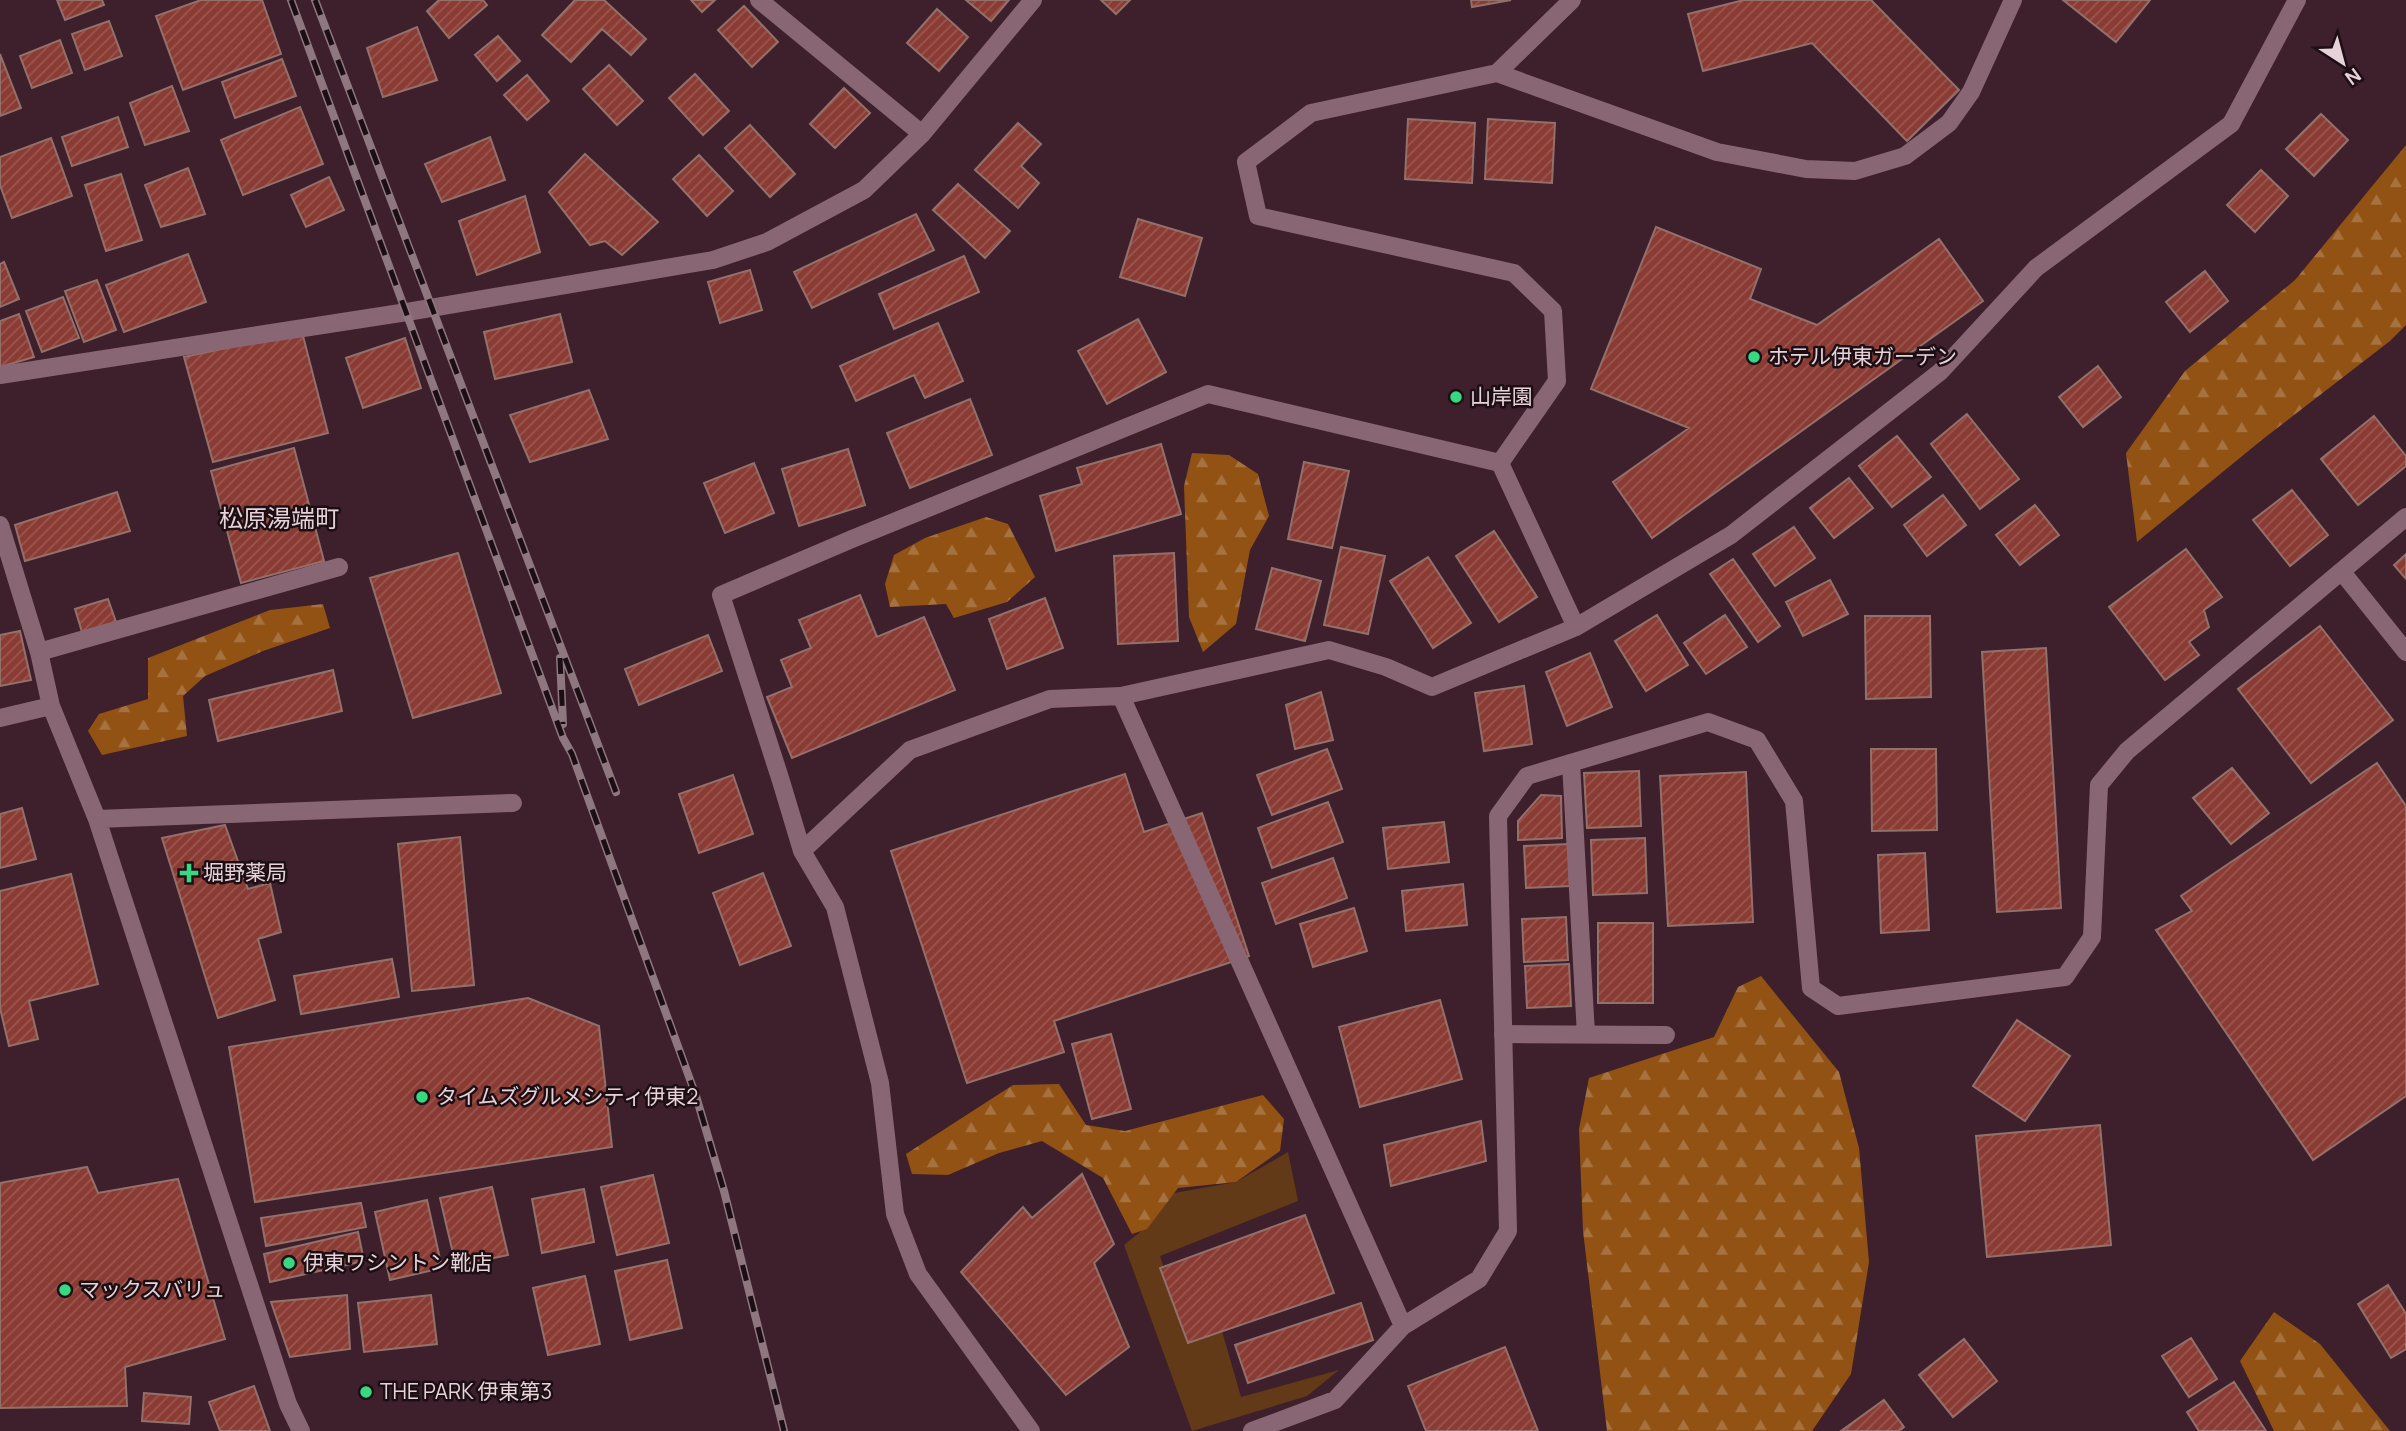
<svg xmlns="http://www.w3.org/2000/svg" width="2406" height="1431" font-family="Manrope,'Noto Sans JP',sans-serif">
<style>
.grass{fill:#623a17}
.forest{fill:url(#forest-firs)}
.building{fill:url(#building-hatch);stroke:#94706b;stroke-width:2}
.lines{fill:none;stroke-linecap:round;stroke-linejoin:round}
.lane{stroke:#896673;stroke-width:18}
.street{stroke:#896673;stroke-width:18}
.rail-casing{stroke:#8f7780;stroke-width:8}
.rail{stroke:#1c0f14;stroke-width:5;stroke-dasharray:16;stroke-linecap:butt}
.poi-dot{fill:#36d881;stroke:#1c0f14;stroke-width:2.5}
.labels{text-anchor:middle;stroke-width:5;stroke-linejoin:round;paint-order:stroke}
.poi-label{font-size:21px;fill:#e6d2d8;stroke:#1c0f14;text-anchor:start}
.quarter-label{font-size:24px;fill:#e6d2d8;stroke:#1c0f14}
</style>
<defs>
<pattern id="forest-firs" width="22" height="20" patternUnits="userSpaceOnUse" patternTransform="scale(1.75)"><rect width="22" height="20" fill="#915213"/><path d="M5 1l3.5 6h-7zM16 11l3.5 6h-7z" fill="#a67240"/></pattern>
<pattern id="building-hatch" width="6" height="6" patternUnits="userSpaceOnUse" patternTransform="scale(1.75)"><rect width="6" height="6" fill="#8a3b33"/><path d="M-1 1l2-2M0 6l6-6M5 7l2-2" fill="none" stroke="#9a5650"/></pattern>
</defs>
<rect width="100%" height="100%" fill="#3d202c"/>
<!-- grass -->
<path class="grass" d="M1288,1152l10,49 -138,55 26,81 36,-6 19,66 98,-27 -32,26 -115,35 -68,-186 16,-13 34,-39 62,-11z"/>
<!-- forest -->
<path class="forest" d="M2406,145v180l-16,16 -127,98 -126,103 -11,-89 59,-82 110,-91z
M1192,453l37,2 29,19 11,42 -19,34 -14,74 -33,28 -14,-35 -5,-131z
M986,517l22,7 27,53 -28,25 -53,16 -8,-14 -56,3 -5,-23 9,-29 31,-17z
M323,604l7,24 -67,23 -58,25 -22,20 4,40 -85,19 -14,-24 11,-17 49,-15v-41l122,-48z
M1761,976l78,96 20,76 10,114 -18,112 -39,57h-205l-24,-200 -4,-102 10,-51 125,-41 24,-50z
M1059,1084l27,41 39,6 138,-36 21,24 -4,32 -44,31 -58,6 -31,41 -15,5 -29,-56 -61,-37 -43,12 -51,22 -36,-1 -6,-20 107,-69z
M2274,1312l46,32 70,87h-116l-34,-70z"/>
<!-- building -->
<path class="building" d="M57,0h45l2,5 -39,15z
M201,0h61l19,54 -98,36 -27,-74z
M439,0h44l4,5 -38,33 -22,-27z
M575,0h29l42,39 -15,16 -29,-26 -31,33 -29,-27z
M691,0h24l-13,12z
M966,0h43l-18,21z
M1101,0h29l-14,14z
M1471,0h40l-39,7z
M1744,0h127l88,90 -52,51 -95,-98 -109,28 -15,-57z
M2063,0h87l-34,42z
M744,6l34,36 -26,25 -34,-37z
M937,9l31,28 -29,34 -32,-28z
M109,21l13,35 -37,14 -13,-36z
M417,27l20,53 -54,17 -16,-49z
M498,36l22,25 -23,20 -22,-26z
M60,40l12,33 -40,15 -12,-32z
M0,54l21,54 -21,8z
M282,59l14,37 -61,22 -13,-36z
M609,65l34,36 -26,24 -34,-36z
M695,74l34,37 -26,24 -34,-37z
M527,75l22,26 -22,19 -23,-25z
M172,86l17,45 -44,14 -15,-42z
M844,88l26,25 -35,35 -25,-24z
M300,107l23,57 -80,31 -22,-55z
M2321,114l27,26 -34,36 -28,-27z
M118,117l10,30 -56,19 -10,-29z
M1408,119l67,4 -3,60 -67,-4z
M1488,119l67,4 -3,60 -67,-4z
M1018,123l23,21 -20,22 18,17 -21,25 -43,-38z
M750,125l45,49 -25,23 -45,-49z
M490,137l15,43 -63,22 -17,-38z
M51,138l21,58 -60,22 -12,-33v-28z
M585,154l73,68 -36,33 -17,-14 -15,4 -41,-53z
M699,155l34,36 -26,25 -34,-37z
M188,168l17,46 -44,13 -16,-42z
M2261,170l27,26 -33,36 -28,-27z
M121,174l21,66 -36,11 -21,-66z
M329,177l15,33 -38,17 -15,-32z
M958,184l52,47 -25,27 -52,-48z
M525,196l15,56 -63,23 -18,-54z
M916,214l18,36 -122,58 -18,-36z
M1138,219l64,19 -17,58 -65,-19z
M1656,227l105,42 -11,30 67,26 122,-86 44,62 -331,237 -39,-56 76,-54 -98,-39z
M188,254l18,48 -82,30 -18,-47z
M964,256l15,36 -85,37 -15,-35z
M4,262l15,37 -19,8v-43z
M750,270l12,40 -42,13 -12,-41z
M2205,271l23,30 -38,31 -24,-30z
M97,280l19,50 -32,12 -19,-51z
M63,297l16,41 -37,14 -16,-41z
M19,314l15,43 -34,10v-46z
M560,314l12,48 -77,17 -11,-47z
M1138,319l28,53 -59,32 -29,-53z
M938,323l25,58 -38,17 -11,-23 -58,26 -16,-35z
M302,332l26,101 -115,29 -29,-105z
M405,338l16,50 -58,20 -17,-50z
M2098,366l23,31 -38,30 -24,-30z
M589,390l19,49 -78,23 -20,-47z
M970,399l22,56 -82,33 -23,-55z
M1967,414l52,65 -39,30 -49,-65z
M2374,416l32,40v10l-48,39 -37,-46z
M1897,436l34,41 -39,30 -33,-41z
M1161,444l20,70 -125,37 -16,-55 42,-12 -5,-16z
M294,448l30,113 -83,22 -30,-112z
M848,449l17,56 -66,21 -17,-57z
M1304,462l45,9 -17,77 -44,-9z
M754,463l20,50 -49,20 -21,-50z
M1849,478l24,30 -39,30 -24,-30z
M2292,490l36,45 -38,31 -37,-46z
M117,492l13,39 -105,30 -10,-36z
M1943,495l23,30 -39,31 -23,-31z
M2035,505l24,30 -39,30 -24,-30z
M1794,527l21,31 -40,28 -22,-32z
M1494,531l43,66 -38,25 -43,-66z
M1341,547l44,9 -17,78 -44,-9z
M2186,549l36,48 -18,13 5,17 -20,15 10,13 -34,25 -56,-73z
M458,553l43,140 -88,25 -43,-140z
M1174,553l4,88 -60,3 -4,-88z
M2406,554v25l-12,-14z
M1428,557l43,66 -38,25 -43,-67z
M1733,559l47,67 -22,16 -48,-68z
M1272,568l49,13 -16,60 -49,-12z
M1830,580l18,34 -45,22 -17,-34z
M860,595l17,42 47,-20 31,73 -163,68 -25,-61 25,-10 -11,-27 30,-12 -12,-28z
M1045,598l18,50 -56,21 -18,-50z
M108,599l8,23 -34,10 -7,-23z
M1657,615l31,50 -42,26 -31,-50z
M1725,615l22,32 -41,27 -22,-31z
M1865,616h65l1,81 -65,2z
M2320,626l73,94 -82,63 -73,-94z
M20,631l11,49 -31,6v-51z
M708,635l14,36 -83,34 -14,-36z
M2046,648l15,260 -64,4 -15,-260z
M1590,653l22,54 -45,19 -21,-54z
M333,670l9,41 -124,30 -9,-41z
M1524,686l8,58 -48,7 -9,-58z
M1321,692l12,48 -38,9 -9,-44z
M1327,749l15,40 -70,26 -15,-40z
M1871,749h65l1,81 -65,1z
M2377,763l29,43v290l-93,64 -157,-230 36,-19 -11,-15z
M2232,768l37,45 -38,31 -38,-46z
M1639,771l2,55 -54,2 -3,-55z
M1746,772l7,150 -85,4 -8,-150z
M1125,774l19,58 58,-19 47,143 -195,65 10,31 -97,31 -76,-232z
M733,775l20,59 -54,19 -20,-59z
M1541,795l20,1 1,42 -44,2v-19z
M1328,802l15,40 -71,26 -14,-40z
M22,808l14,51 -36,9v-54z
M1444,822l5,40 -61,7 -5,-41z
M225,825l23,64 22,-6 11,49 -23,7 17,61 -57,18 -56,-180z
M460,837l14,148 -62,6 -14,-147z
M1645,838l2,55 -54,2 -2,-55z
M1568,844l2,42 -44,2 -2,-42z
M1925,853l4,77 -48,3 -3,-78z
M1333,858l14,40 -71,26 -14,-41z
M763,873l28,73 -51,19 -27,-72z
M71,874l27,110 -69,17 9,38 -29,7 -9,-38v-117z
M1463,884l4,41 -61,6 -4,-40z
M1354,908l13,43 -54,16 -13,-43z
M1566,917l2,43 -44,2 -2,-43z
M1598,923h55v80h-55z
M392,959l7,38 -98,17 -7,-38z
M1569,964l2,42 -44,2 -2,-42z
M528,998l71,28 13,121 -357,55 -26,-155z
M1440,1000l22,79 -102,28 -21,-80z
M2017,1020l53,36 -45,65 -52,-35z
M1111,1034l20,75 -39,10 -20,-75z
M1481,1121l5,40 -95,25 -7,-41z
M2100,1125l11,120 -124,12 -11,-121z
M87,1167l11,26 80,-14 47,160 -100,28 2,39 -127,2v-225z
M1082,1174l32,70 -20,19 35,84 -63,48 -105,-123 62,-65 9,11z
M653,1175l16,68 -52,12 -16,-68z
M492,1187l16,68 -52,11 -16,-68z
M584,1189l10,53 -52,11 -10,-54z
M427,1200l15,68 -52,12 -15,-68z
M361,1203l5,24 -100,19 -5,-28z
M1305,1215l29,78 -146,50 -28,-75z
M358,1232l6,29 -94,21 -6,-28z
M667,1260l15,68 -52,12 -15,-69z
M585,1276l15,68 -52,11 -15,-67z
M2388,1285l18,29v35l-15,9 -33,-54z
M347,1295l3,54 -60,8 -19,-55z
M431,1295l6,49 -73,8 -6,-49z
M1361,1303l12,37 -125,43 -13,-38z
M2191,1338l26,41 -28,18 -27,-41z
M1964,1339l33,42 -44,36 -34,-42z
M1505,1347l33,84h-112l-18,-45z
M2234,1382l32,49h-67l-12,-19z
M254,1386l16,45h-50l-11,-29z
M144,1393l47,4 -2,27 -47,-3z
M1884,1400l20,27 -5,4h-58z"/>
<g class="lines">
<!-- lane -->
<path class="lane" d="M1500,463l76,164
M1121,696l208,-46 57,17 46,20 144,-60 155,-92 209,-163 96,-104 195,-144 66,-124
M1571,763l15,272
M1503,1034l163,1"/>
<!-- street -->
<path class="street" d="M759,0l163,134
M1497,73l75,-73
M0,375l407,-63 306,-52 54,-18 97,-52 58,-56 111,-134
M0,525l39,127 12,54 46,113 191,585 13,27
M2342,572l64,80
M39,652l300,-85
M0,718l51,-12
M97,819l416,-16
M802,851l108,-101 140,-51 71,-3 282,630
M1031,1431l-113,-157 -23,-60 -15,-131 -45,-176 -33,-56 -21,-70 -60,-186 131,-56 356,-145 292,69 57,-82 -4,-70 -39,-38 -256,-57 -12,-54 65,-49 186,-40 220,79 89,17 49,2 50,-15 44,-33 22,-31 42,-92
M1252,1431l83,-31 68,-74 76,-47 29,-48 -10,-415 29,-40 181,-54 49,18 37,61 17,187 27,18 227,-29 27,-40 7,-152 28,-34 279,-234"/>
<!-- rail casing -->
<g class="rail-casing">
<path id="rail" d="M291,0l272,738 9,16 124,342 28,95 60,240
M315,0l301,792
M560,658l3,66"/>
</g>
<!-- rail -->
<use href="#rail" class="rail"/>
</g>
<!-- markers -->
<g class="poi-dot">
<circle cx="1754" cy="357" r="7"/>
<circle cx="1456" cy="397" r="7"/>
<path d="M185.5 862.5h7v7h7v7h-7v7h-7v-7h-7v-7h7z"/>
<circle cx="422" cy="1097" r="7"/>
<circle cx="289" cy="1263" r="7"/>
<circle cx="65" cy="1290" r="7"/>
<circle cx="366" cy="1392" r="7"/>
</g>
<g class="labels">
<!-- poi labels -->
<g class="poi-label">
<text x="1768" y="364">ホテル伊東ガーデン</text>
<text x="1470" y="404">山岸園</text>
<text x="203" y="880">堀野薬局</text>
<text x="436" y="1104">タイムズグルメシティ伊東2</text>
<text x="303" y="1270">伊東ワシントン靴店</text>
<text x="79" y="1297">マックスバリュ</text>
<text x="380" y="1399">THE PARK 伊東第3</text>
</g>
<!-- quarter labels -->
<g class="quarter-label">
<text x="279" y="527">松原湯端町</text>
</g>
</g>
<!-- north arrow -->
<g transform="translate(2343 63) rotate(144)" stroke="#1c0f14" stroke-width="5" paint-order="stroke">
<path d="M0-5L12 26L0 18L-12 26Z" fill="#e6d2d8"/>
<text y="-10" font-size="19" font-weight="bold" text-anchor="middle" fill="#e6d2d8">N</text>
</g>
</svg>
